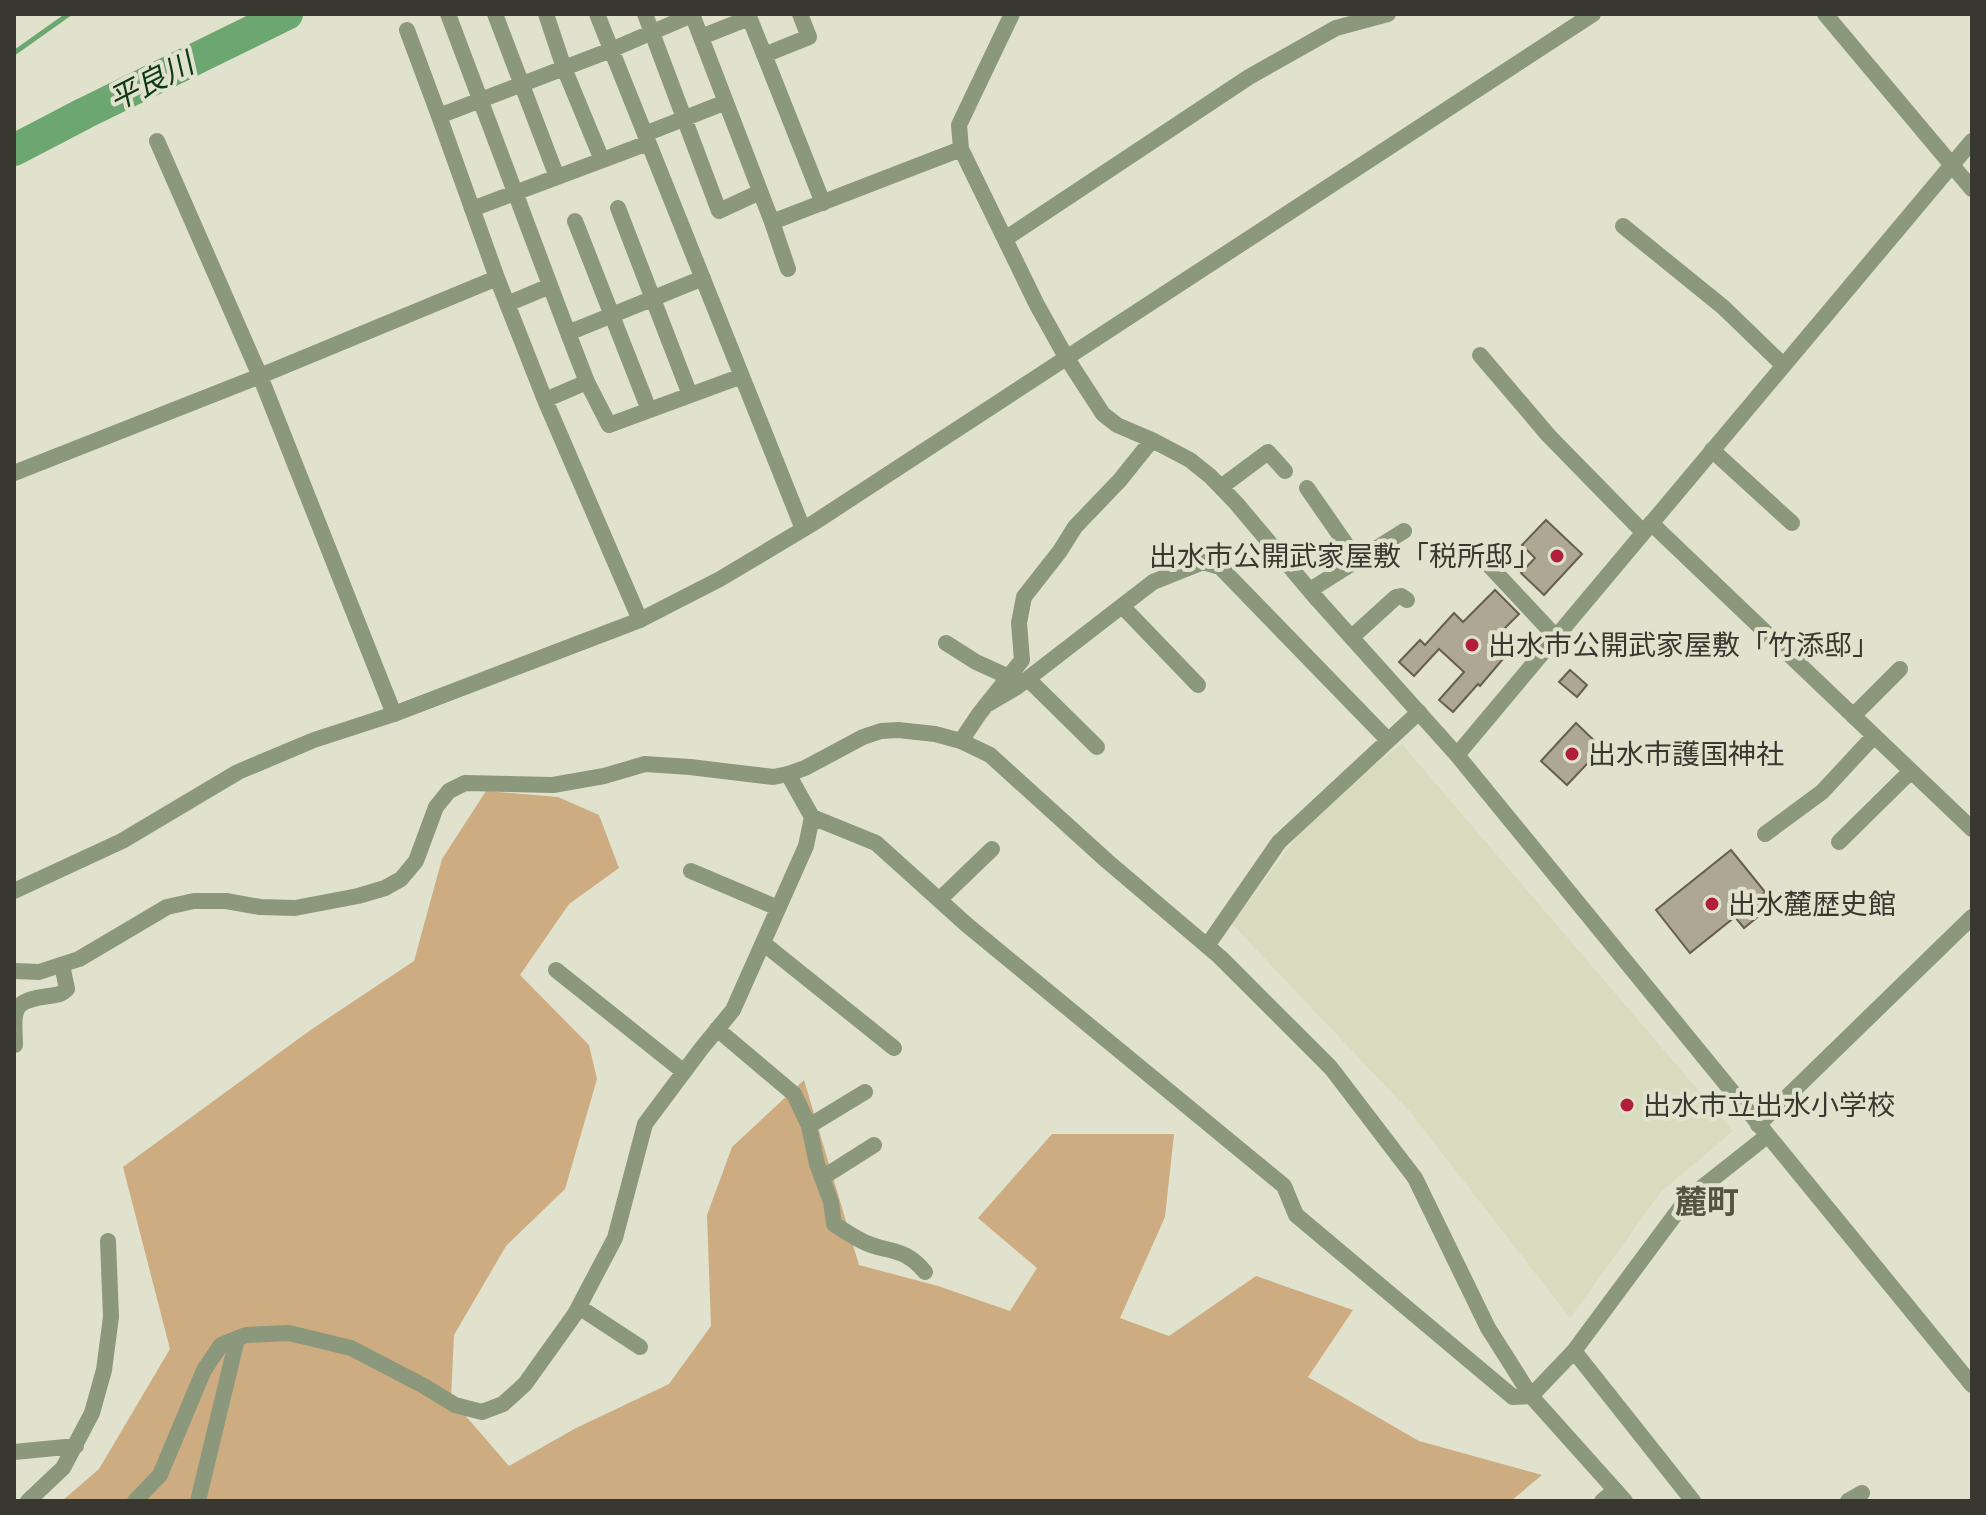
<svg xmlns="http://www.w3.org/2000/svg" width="1986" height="1515" font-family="Helvetica,'Noto Sans JP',sans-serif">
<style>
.built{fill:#d9dbbe}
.green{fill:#ceac81}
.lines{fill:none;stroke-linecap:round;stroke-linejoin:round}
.stream{stroke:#6ca670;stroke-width:5}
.river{stroke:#6ca670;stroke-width:32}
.building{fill:#ada794;stroke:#655f4e;stroke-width:2}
.minor{stroke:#8b987b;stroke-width:16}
.tertiary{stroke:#8b987b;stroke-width:16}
.poi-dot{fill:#b11e39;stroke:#e1e2cd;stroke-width:3}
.labels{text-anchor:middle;stroke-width:8;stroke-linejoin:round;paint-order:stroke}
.poi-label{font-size:28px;fill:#383830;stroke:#e1e2cd;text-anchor:start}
.water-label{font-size:30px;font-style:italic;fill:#0c3814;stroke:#e1e2cd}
.quarter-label{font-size:32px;font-weight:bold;fill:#535442;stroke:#e1e2cd}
</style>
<rect width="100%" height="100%" fill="#e1e2cd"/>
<!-- built -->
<path class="built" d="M1402,744l331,387 -72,61 -91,126 -160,-206 -178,-188 87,-117z"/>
<!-- green -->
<path class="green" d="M486,791l72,6 41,18 20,53 -50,36 -49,71 69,70 8,34 -32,110 -59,57 -52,89 -3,64 58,67 67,-38 93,-44 42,-58 -4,-111 25,-68 72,-67 55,185 79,21 72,25 27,-43 -59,-50 74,-84h122l-9,83 -45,101 49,18 87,-60 97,34 -45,67 111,64 123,34 -31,26h-1449l37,-32 71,-120 -47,-182 189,-138 102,-68 28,-102z"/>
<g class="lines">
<!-- stream -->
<path class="stream" d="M14,53l55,-39"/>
<!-- river -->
<path class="river" d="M14,150l71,-37 202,-99"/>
</g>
<!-- building -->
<path class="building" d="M1546,520l36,34 -38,41 -23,-22 14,-15 -13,-13z
M1495,590l24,24 -26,26 15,13 -28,33 -2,-2 -25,28 -14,-12 25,-28 -25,-23 -25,27 -15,-14 21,-22 5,5 29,-32 9,9z
M1570,670l17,15 -10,12 -18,-15z
M1576,723l26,25 -35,37 -26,-24z
M1731,850l34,42 -8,7 9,11 -22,18 -9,-11 -45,36 -34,-43z"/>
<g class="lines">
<!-- minor -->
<path class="minor" d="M448,14l120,319 135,-55
M495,14l62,163
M546,14l18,54 38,92
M597,14l206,515
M645,14l74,197 41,-19
M692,14l80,208 189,-73
M748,14l75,189
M1012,14l-53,111 2,24 76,156 29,52 37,57 14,11 35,15 38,20 20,16 26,27 81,96
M407,30l32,86
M701,37l48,-19
M764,55l45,-18 -9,-23
M645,134l81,-32
M157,141l103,235 134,338
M618,208l72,187
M472,209l176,-66
M575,221l74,189
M772,222l16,47
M1623,226l100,81 60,58
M1005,239l244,-162 87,-49 52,-14
M497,278l-58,-162 172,-66 81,-35
M507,304l43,-18
M1480,355l69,81 94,96
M587,382l22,43 133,-49
M545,400l42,-18 -19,-49
M1712,450l80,73
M14,473l246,-97 237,-98 48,122 95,220
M1221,487l47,-35 17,19
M1307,488l50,72
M1651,523l321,306
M1486,562l70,75
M1310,590l94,-59
M1122,606l76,79
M1352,637l44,-40 5,-1 6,4
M946,643l30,19 33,15
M1028,679l69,68
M986,705l31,-18 136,-105 50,-20 17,5 168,173
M1853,716l47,-47
M961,741l18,-27 43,-54 -3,-37 5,-26 36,-46 15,-24 45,-47 32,-40
M788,774l24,43 64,26 91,82 317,261 12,29 217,182 18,-1 43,-45 112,-151 81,-64
M1765,834l57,-42 52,-56
M1839,842l72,-71
M691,871l87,37
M939,900l53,-51
M763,943l131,105
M1207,946l72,-104 140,-130
M556,970l128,102
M717,1029l77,65 15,32 8,38 14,38 3,22c9,6 18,12 28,17 25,13 41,4 63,31
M15,1045c-1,-35 -5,-44 34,-49 8,-1 12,-1 18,-7l-5,-24
M1758,1125l214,-208
M809,1126l56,-34
M822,1178l52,-33
M579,1307l61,40
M1574,1351l119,150
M14,1452l62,-6
M28,1501l35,-33 29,-55 12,-43 7,-53 -3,-76
M135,1501l25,-26 44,-105 17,-25 25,-10 43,-2 62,15 73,38 31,19 27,7 21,-8 22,-20 50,-70 40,-76 30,-114 56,-75 32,-39 73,-164 6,-29
M198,1501l39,-162
M1602,1501l13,-11
M1848,1501l14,-8"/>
<!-- tertiary -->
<path class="tertiary" d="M1825,14l147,175
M1317,599l140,156 515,630
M1457,755l515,-614
M14,891l108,-50 116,-69 76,-32 80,-26 246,-94 80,-41 92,-55 781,-510
M14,971l25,1 40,-13 88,-52 27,-6h32l34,6 35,1 63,-12 27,-8 16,-9 15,-18 20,-54 13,-16 16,-8 88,2 51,-9 41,-12 45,3 83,10 15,-3 17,-6 58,-31 18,-6 17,-1 37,4 26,7 29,14 117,106 113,96 111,111 84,110 73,150 43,68 94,105"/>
</g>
<!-- markers -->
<g class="poi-dot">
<circle cx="1557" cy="556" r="8"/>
<circle cx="1472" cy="645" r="8"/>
<circle cx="1572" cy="754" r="8"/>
<circle cx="1712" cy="904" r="8"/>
<circle cx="1627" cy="1105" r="8"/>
</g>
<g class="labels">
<!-- poi labels -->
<g class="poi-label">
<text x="1541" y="566" text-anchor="end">出水市公開武家屋敷「税所邸」</text>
<text x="1488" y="655">出水市公開武家屋敷「竹添邸」</text>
<text x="1588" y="764">出水市護国神社</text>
<text x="1728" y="914">出水麓歴史館</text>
<text x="1643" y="1115">出水市立出水小学校</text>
</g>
<!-- water labels -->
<g class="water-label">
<text transform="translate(151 82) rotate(-27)" y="10">平良川</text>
</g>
<!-- quarter labels -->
<g class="quarter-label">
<text x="1707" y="1213">麓町</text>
</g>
</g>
<!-- border -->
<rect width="1986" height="1515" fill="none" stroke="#383830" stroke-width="32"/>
</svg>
